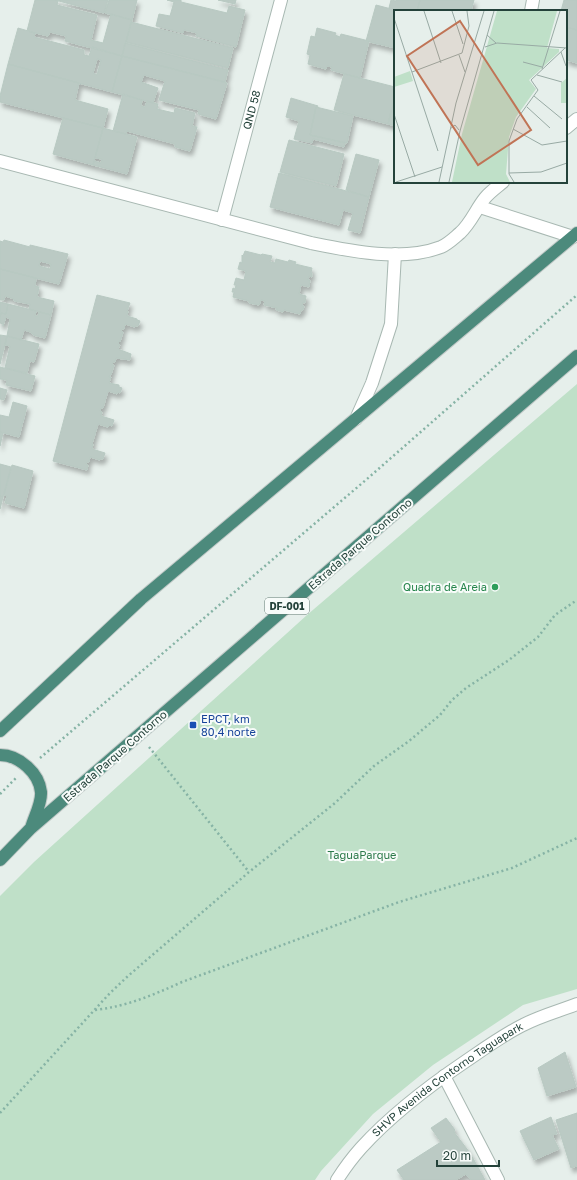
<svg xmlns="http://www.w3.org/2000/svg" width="577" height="1180" font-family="'Golos Text',sans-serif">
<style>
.green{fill:#bfe0c8}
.building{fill:#bbcac4;stroke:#b8c9c2;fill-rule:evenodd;filter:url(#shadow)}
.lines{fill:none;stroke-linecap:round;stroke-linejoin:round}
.minor-casing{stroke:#a8b8b2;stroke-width:14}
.tertiary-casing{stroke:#a8b8b2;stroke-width:14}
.trunk-casing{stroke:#c2cac8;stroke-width:14}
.path{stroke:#86b3a5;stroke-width:2.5;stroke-dasharray:2 3;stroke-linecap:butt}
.minor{stroke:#fff;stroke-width:12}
.tertiary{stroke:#fff;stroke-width:12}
.trunk{stroke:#4c8a7c;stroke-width:12}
.leisure-dot{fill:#2e9e5b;stroke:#f7fbf9;stroke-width:1.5}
.transit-dot{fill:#1a4fb4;stroke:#f7fbf9;stroke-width:1.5}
.labels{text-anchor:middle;stroke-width:4;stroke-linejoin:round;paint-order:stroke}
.shield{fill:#f7fbf9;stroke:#637a73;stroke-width:1}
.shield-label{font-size:10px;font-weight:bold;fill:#24423a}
.street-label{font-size:11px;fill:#24423a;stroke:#f7fbf9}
.leisure-label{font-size:11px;fill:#27864d;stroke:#f7fbf9;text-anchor:end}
.transit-label{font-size:11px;fill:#164399;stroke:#f7fbf9;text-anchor:start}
.park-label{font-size:11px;fill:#2d7a4b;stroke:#f7fbf9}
.inset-road{fill:none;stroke:#98aaa4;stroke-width:1}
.view{fill:#c07456;fill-opacity:0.15;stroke:#c07456;stroke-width:2}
.inset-edge{fill:none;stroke:#24423a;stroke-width:2}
</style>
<defs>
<filter id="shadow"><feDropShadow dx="2.5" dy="4.5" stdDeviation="2" flood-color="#0004"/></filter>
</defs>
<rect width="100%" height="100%" fill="#e6efeb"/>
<!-- green -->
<path class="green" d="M577,384v605l-54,16 -90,60 -60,49 -52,57 -6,9h-315v-284l34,-34 273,-247z"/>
<!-- building -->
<path class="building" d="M35,0h20l3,1 -1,4 40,10 -6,25 12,3 8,-29 21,6 -10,36 -57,-15 1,-5 -16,-4 -2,4 -21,-5z
M55,0h53l-4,13z
M109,0h28l-5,20 -27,-7z
M167,0h14v2l46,11 2,-7 16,4 -9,37 -40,-11 1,-3 -13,-3 -1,3 -27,-7 3,-12 11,2 4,-14z
M218,0h18l-1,4z
M391,0l5,1v-1h24l-3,11h-18l-10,-3z
M420,0h54l-3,11h-54z
M564,0h13v30l-11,-3v-16h-5z
M376,5l23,6h-4v37l-29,-7z
M131,22l102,26 -5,20 -102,-26z
M566,27l11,3v33l-11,-3z
M18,28l17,5 -1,4 50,13v5l5,1 3,-9 30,9 -10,36 -104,-28zM97,59l4,1 -4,15 -4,-2z
M317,28l19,5 -1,2 5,2 1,-3 28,7 -9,37 -29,-8 1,-3 -5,-1 -1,3 -18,-5 2,-9 -3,-1 4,-18 4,1z
M125,43l103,27 -3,12 -103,-26z
M122,56l105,27 -11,36 -18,-5 1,-4 -40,-10 6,-19 -21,-6 -3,7 17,6 -5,15 -41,-11z
M8,64l71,19 -4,17 33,9 -5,19 -103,-26v-6z
M344,74l51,13v10l-7,27 -54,-14z
M123,94l19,6 -1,6 4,1 2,-6 11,3 -1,5 17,4 1,-5 20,5 -3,13 5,1 -7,24 -15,-4v-3l-48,-13 -1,3 -13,-3z
M291,98l27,8 -1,2 -1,-1 -6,28 35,8 -1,4 -31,-8 -1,4 -18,-4 5,-18 -13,-4z
M316,107l37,9 -6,27 -37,-8z
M392,107l3,1v18l-7,-2z
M63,118l40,10 -10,37 -40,-11z
M103,128l34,9 -10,37 -34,-9 1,-4 7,2 1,-4 -7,-1z
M289,140l55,14 -8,32 -56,-14z
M356,154l23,6 -10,37 -23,-7z
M279,173l90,24 -9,36 -12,-3 5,-17 -10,-3 -4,15 -69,-18z
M4,240l26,7v-2l38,9 -9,30 -59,-15v-28l3,1zM40,261l11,3 -1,5 -11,-3z
M245,251l16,4 1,-1 10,2 -2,6 5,1 1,-4 12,3 1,-2 7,2 -1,2 17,4 -1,5h1v4l-3,-1 -1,4h2l-1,7 -8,-2 -2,9 7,2 -1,7 -2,-1 -1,4h2l-1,4h-2l-1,4 -16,-4 -1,2 -7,-2 1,-2 -13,-3 1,-4 -4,-1 -2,5 -10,-2v-2l-16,-4 1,-5h-2l1,-4 2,1 1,-4h-2l2,-7 8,2 2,-9 -8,-2 2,-7 2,1v-8l1,1z
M0,269l36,9 -1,8 4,1 -2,10 17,4 -3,14 -22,-6 1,-5 -16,-3v-2l-9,-3 -1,4h-4z
M97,295l33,8 -3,8h1l-1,5 10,3v1l3,1 -2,5h-3v1l-10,-3 -1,5h-2l-1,2 2,1 -3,10 -1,-1 -1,3 2,1 -2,4 13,5 -1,6 -14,-2 -1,4h-2l-1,3h2l-3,10h-1l-1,2h2l-2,6 10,2v2l3,1 -2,5 -3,-1v2l-9,-3 -5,17h-2l-1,3 2,1 -1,4 13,4 -2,6 -3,-1 -1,2 -10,-3 -6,20h1l-1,5 13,4 -2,6h-3v1l-10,-3 -1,5h-2l-1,2 2,1 -1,5 -34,-9z
M0,302l8,2 -2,10 -5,-1 -1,4z
M8,304l28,7 -1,5h3l1,-4 12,3 -6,23 -12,-3v-1l-2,-1v-1l-7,-2 -3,10 -14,-4 3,-17 -4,-2 -3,9v-2l-3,-1v-6l1,-4 5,1z
M0,335l7,1 -7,28z
M7,336l32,8 -5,18 -4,-1 -3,12 -22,-5 5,-22 -5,-1z
M0,367l35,9 -4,15 -25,-6 1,-5 -7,-1z
M0,388l7,2 -3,10 -4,-1z
M13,402l14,4 -8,31 -19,-5v-17l9,2z
M0,432l3,1 -3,13z
M0,464l11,3 -8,30 -3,-1z
M12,465l21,6 -9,37 -19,-5 2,-7 -3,-1z
M0,496l3,1 -3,12z
M565,1052l11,35 -29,9 -9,-28z
M577,1113v53l-6,2 -15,-48z
M551,1117l6,17 -5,1 7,14 -25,11 -14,-29z
M446,1118l9,12 -1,2 16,21 15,27h-14l-5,-6 -10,6h-52l-7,-10 44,-28 -10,-14z"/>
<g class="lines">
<!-- minor casing -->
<g class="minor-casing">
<g id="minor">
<path d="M531,11l2,-11"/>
<path d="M566,128l11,-9"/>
<path d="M0,161l311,82c39,8 91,19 130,4 7,-3 13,-9 19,-14 11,-10 16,-24 25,-35 5,-6 12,-11 18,-16"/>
<path d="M480,207l93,30"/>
<path id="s1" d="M222,220l59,-220"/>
<path d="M356,419l16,-36 19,-59 4,-70"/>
<path d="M444,1076l54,104"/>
</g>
</g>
<!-- tertiary casing -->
<g class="tertiary-casing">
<g id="tertiary">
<path id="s2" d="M337,1180c7,-11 15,-22 24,-32 30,-33 68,-62 105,-87 19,-13 37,-26 57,-36 17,-9 36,-14 54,-21"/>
</g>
</g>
<!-- trunk casing -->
<g class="trunk-casing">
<path id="trunk" d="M0,731l141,-132 436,-366
M0,755c19,0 39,18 41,37 1,11 -7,25 -10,36
M0,860l30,-31 547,-473"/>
</g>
<!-- path -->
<path class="path" d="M149,747l100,125
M40,758l327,-279 210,-184
M0,794l16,-16
M95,1010c33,-4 58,-15 87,-28l217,-80 113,-34 65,-30
M0,1113l110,-120 18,-17 121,-104 86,-69 39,-37 35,-25 31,-26 12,-15 14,-12 43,-28 29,-23 17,-22 22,-15"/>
<!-- minor -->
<use href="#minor" class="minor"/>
<!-- tertiary -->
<use href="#tertiary" class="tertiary"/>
<!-- trunk -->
<use href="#trunk" class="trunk"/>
</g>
<!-- markers -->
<circle class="leisure-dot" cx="495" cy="587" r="4"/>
<rect class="transit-dot" x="189" y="721" width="8" height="8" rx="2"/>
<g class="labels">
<!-- shield labels -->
<rect class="shield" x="265" y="598" width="44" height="16" rx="3"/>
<g class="shield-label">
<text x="287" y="610">DF-001</text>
</g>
<!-- street labels -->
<g class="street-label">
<text dy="4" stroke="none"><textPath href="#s1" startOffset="114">QND 58</textPath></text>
<text transform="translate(360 544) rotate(-41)" y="4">Estrada Parque Contorno</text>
<text transform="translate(115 756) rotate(-41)" y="4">Estrada Parque Contorno</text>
<text dy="4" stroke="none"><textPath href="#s2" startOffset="151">SHVP Avenida Contorno Taguapark</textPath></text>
</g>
<!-- leisure labels -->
<g class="leisure-label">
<text x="487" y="591">Quadra de Areia</text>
</g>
<!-- transit labels -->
<g class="transit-label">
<text x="201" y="723">EPCT, km<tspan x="201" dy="13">80,4 norte</tspan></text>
</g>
<!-- park labels -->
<g class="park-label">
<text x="362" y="859">TaguaParque</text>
</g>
</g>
<!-- overview -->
<g transform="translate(394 10)">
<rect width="173" height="173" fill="#e6efeb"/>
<path d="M103,1h60l-10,37 12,1v3l-30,28 7,9 -20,28 -7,20 -3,37 4,8h-58l10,-48zM16,61l3,10 -19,6v-10zM173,68v25h-6v-20z" fill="#bfe0c8"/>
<path class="inset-road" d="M30,1l17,52M58,1l11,33M0,8l44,133M93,25l9,8M91,37l12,-4 70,5M167,42l5,14M65,45l6,17M129,52l19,5M148,59l18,-58M18,62l50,-19 7,-27 -2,-15M143,65l25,7M140,86l28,23M133,97l23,21M0,104l21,63M56,119l5,-4 4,5M119,119l29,16 25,-4M115,163l32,-1 26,-9M2,172l46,-15M45,172l17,-79 28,-92M55,172l11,-51 34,-120M120,172l-5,-8v-33l8,-22 21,-29 -7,-10 34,-32"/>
<path class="view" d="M66,11l71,109 -53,35 -71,-109z"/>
<rect width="173" height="173" class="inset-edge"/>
</g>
<!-- scale -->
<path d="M437 1160v6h62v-6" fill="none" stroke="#24423a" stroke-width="2"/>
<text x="443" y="1160" font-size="12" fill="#24423a" stroke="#f7fbf9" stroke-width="3" paint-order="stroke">20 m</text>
</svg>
